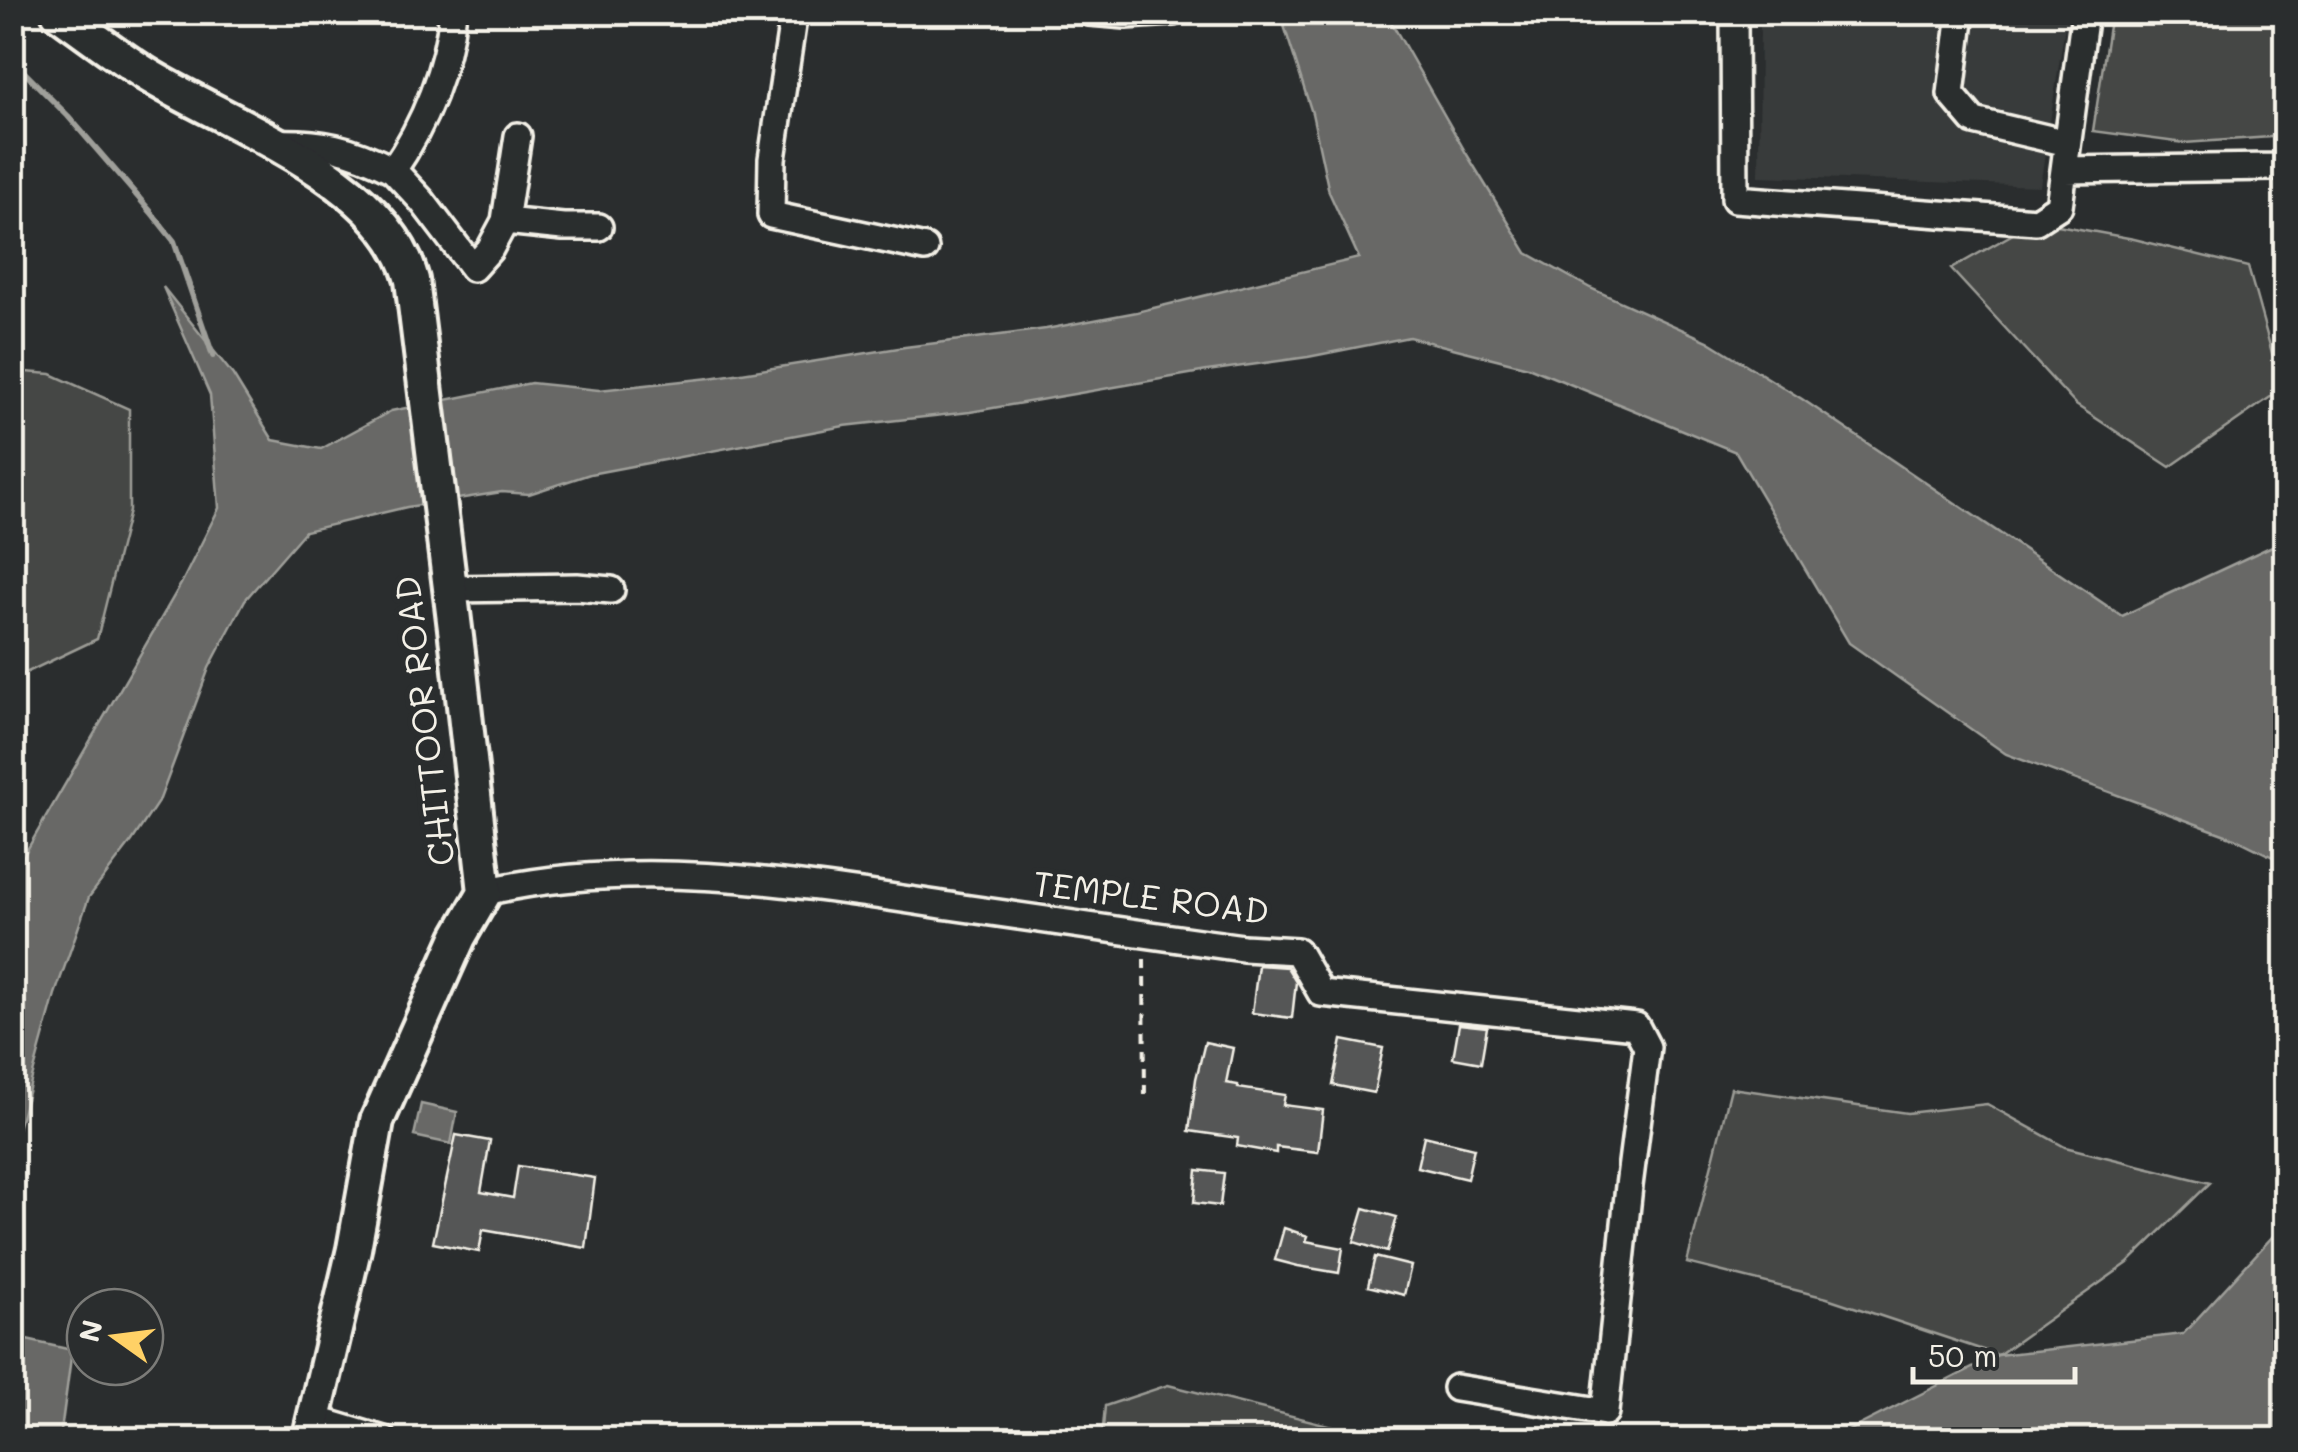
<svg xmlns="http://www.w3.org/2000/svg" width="2298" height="1452" font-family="Mali,sans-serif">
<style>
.built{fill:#373a3a}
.green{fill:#444645;stroke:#9c9c96;stroke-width:2.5}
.water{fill:#676866;stroke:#9f9f9a;stroke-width:2.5}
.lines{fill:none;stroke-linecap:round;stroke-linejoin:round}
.stream{stroke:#9f9f9a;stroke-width:6}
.building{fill:#555756;stroke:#f4f1e8;stroke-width:2.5}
.minor-casing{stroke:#f4f1e8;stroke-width:32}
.major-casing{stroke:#f4f1e8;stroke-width:40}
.path{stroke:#f4f1e8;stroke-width:4;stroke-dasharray:10 8;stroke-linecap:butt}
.minor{stroke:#2a2d2e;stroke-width:25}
.major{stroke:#2a2d2e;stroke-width:32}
.labels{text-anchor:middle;stroke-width:10;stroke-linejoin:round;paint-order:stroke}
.street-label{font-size:35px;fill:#f4f1e8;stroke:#2a2d2e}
</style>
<rect width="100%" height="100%" fill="#2a2d2e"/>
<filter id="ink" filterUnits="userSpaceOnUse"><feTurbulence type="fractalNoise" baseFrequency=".01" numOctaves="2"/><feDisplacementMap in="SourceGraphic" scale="20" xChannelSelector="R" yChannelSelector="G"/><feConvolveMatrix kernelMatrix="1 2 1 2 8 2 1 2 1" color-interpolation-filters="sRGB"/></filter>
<g filter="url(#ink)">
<!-- built -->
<path class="built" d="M1760,13h307l-27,173 -281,-10z"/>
<!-- green -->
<path class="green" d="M2111,13h174v123l-101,7 -91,-12z
M2036,221l98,18 114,28 34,122 -112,78 -94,-62 -125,-136z
M13,371l38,3 78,35v102l-32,128 -84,40z
M1731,1088l176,25 80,-9 78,43 145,36 -82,80 -130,92 -171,-57 -140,-35z
M1168,1385l216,54h1h-283l3,-33z"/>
<!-- water -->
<path class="water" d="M1280,13h106l80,140 61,100 63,35 118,53 94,58 320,217 163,-76v323l-51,-25 -228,-84 -157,-111 -113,-191 -208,-85 -119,-30 -101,20 -101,14 -237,41 -126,14 -254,48 -61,20 -27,-2 -95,15 -102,24 -60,69 -36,68 -49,131 -28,42 -43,56 -34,97 -42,153v-273l168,-290 38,-76 -9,-113 -47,-108 70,88 40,65 48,9 70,-38 140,-28 68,7 111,-12 195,-31 141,-18 91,-17 222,-54 -30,-66 -17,-79z
M421,1104l36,8 -6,32 -37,-8z
M2285,1223v216h-453l166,-84 185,-21z
M13,1337l59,13 -12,89h-47z"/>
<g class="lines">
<!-- stream -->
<path class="stream" d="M12,60l56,56 83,96 23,29 39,115"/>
</g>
<!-- building -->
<path class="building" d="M1258,965l29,2 9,15 -4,36 -40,-5z
M1459,1024l28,3 -6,36 -28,-5z
M1342,1040l41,8 -9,45 -41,-8z
M1205,1042l28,6 -7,35 12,2v3l47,7 -2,10 40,5 -5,42 -42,-5v6l-39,-7 1,-8 -49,-7 7,-52z
M456,1135l34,6 -9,51 32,6 5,-32 77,12 -9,70 -103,-18 -4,22 -46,-9z
M1424,1136l50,12 -7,31 -50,-12z
M1197,1170l27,3 -4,33 -26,-3z
M1364,1208l33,9 -10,35 -33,-10z
M1284,1228l24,8 -2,5 37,7 -4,25 -41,-7 -23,-6z
M1375,1257l36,9 -7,29 -36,-9z"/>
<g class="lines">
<!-- minor casing -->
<g class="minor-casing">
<path id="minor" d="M794,12l-22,147 -1,56 154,33
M1089,12l37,3 47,-3
M1734,12l1,187 301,22 23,-15 5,-36
M1961,12l-10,82 23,27 93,22
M2085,12l-21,158 210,-3 12,-2
M273,143c47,-2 78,5 120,27 32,-46 54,-102 60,-158
M393,170l29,31 51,67 17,-19 15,-28 13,-85
M505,221l58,6h36
M450,589l127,-2 34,3
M485,892c154,-36 316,-8 471,15 95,14 191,28 287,41l54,3 24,42 315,33 11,21 -18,139 -24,226 -149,-24
M314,1419l70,21"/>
</g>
<!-- major casing -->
<g class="major-casing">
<path id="major" d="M58,12c29,21 58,43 88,62 84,52 238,103 266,206l47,381 26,231 -26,45 -82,184 -23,128 -45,191"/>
</g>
<!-- path -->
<path class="path" d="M1144,959l1,142"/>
<!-- minor -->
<use href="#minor" class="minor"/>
<!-- major -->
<use href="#major" class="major"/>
</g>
</g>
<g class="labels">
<!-- street labels -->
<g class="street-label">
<text transform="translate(425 721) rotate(-97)" y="12">CHITTOOR ROAD</text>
<text transform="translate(1151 898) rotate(7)" y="12">TEMPLE ROAD</text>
</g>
</g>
<!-- margin -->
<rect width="2298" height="1452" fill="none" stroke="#2a2d2e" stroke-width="50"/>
<rect x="25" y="25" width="2248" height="1402" fill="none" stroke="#f4f1e8" stroke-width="4" filter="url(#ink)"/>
<!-- north arrow -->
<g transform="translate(115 1337) rotate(284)"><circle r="48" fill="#2a2d2e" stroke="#7b7b78" stroke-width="2.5"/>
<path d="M0-8L18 38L0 25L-18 38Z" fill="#ffd166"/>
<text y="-15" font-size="28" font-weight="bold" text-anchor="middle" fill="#f4f1e8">N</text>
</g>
<!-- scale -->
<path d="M1913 1367v15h162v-15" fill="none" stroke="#f4f1e8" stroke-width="5"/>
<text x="1928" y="1367" font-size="30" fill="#f4f1e8" stroke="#2a2d2e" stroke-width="8" paint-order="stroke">50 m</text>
</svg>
